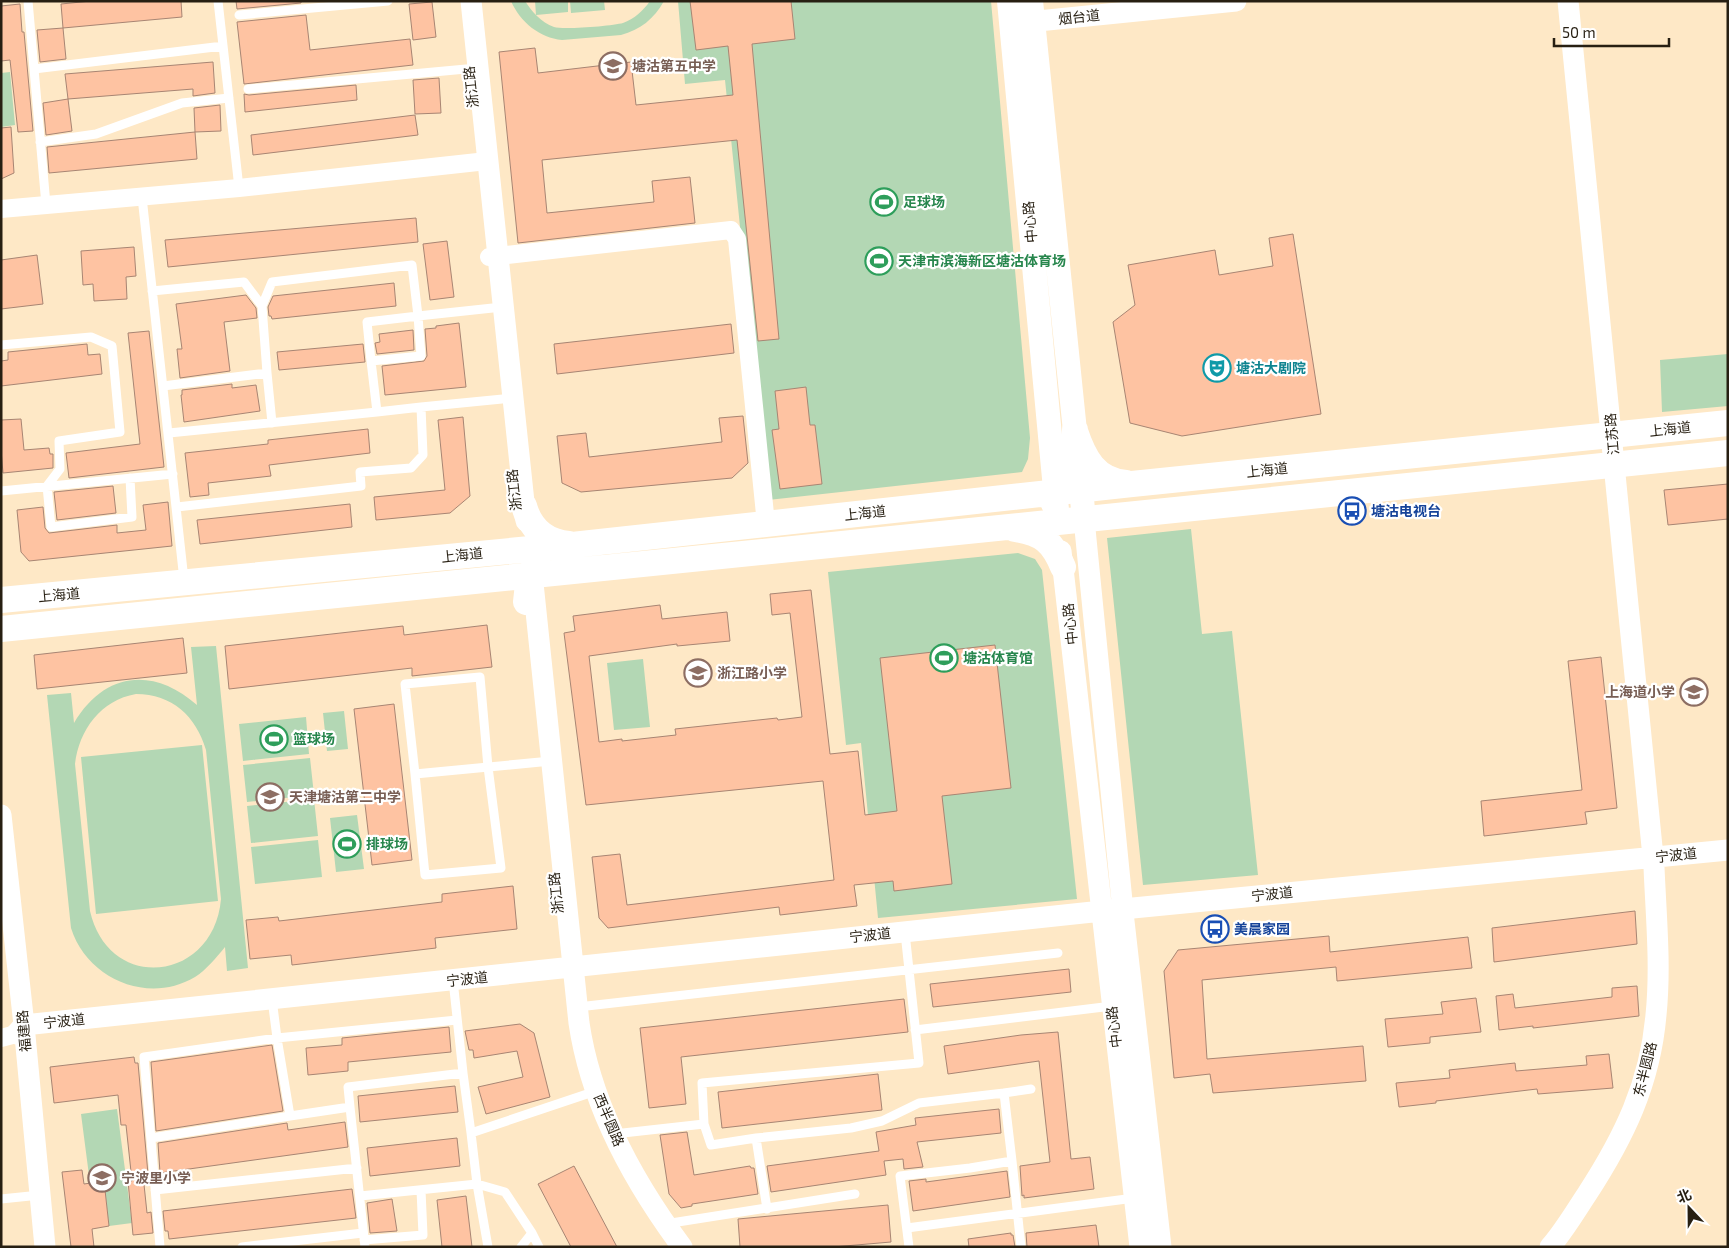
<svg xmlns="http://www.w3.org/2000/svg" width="1729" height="1248" font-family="'Exo 2','Noto Sans SC',sans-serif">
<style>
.green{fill:#b3d7b4;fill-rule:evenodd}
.building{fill:#fec3a2;stroke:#a88573}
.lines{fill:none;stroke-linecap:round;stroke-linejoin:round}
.service{stroke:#fff;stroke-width:9}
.minor{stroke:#fff;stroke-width:18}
.tertiary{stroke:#fff;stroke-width:21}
.secondary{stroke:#fff;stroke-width:24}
.primary{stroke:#fff;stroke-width:26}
.labels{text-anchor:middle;stroke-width:4.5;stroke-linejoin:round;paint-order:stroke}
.street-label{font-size:14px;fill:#271f12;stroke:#fff}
.education-label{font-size:14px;font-weight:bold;fill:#785e54;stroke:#fff;text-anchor:start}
.leisure-label{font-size:14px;font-weight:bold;fill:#27864d;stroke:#fff;text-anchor:start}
.culture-label{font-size:14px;font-weight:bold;fill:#0d838f;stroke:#fff;text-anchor:start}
.transit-label{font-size:14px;font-weight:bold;fill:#164399;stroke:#fff;text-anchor:start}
</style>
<rect width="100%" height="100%" fill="#fee8c6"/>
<!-- green -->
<path class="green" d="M511,1h14c7,11 16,21 29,26 9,3 58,-1 69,-4 11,-4 20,-12 27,-22h14c-10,18 -24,29 -43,34l-59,5c-22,-2 -42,-18 -51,-39z
M535,1h33v11l-32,3z
M570,1h34l1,9 -34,3z
M678,1h313l39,437 -2,21 -6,13 -254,28 -43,-420 -40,4z
M10,72l5,53 -14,2v-54z
M1728,354v52l-66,6 -2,-52z
M1191,529l11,105 30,-3 26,244 -115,10 -36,-347z
M1018,553l17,6 7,11 35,329 -199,19 -17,-175 -15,2 -18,-173z
M216,646l32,322 -21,3 -2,-24c-9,11 -19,23 -30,30 -47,28 -108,2 -124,-49l-24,-233 24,-2 3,30c30,-51 79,-57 123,-18l-6,-58zM136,694c36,0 60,22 70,56l15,149c-7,83 -112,95 -131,12l-15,-147c4,-34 26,-64 61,-70z
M643,659l7,68 -36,3 -7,-67z
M344,711l4,38 -21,2 -4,-38z
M306,717l3,37 -66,7 -4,-37z
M202,745l16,156 -122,13 -15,-157z
M310,758l4,37 -67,7 -4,-37z
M314,799l4,37 -67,7 -4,-37z
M357,815l7,54 -28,3 -6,-54z
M318,840l4,37 -67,7 -4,-37z
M117,1109l15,114 -23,3 -5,-44 -14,1 -9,-69z"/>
<!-- building -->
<path class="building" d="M91,1h90l1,16 -119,11 -2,-24z
M236,1h65v2l-64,6z
M690,1h101l4,38 -43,5 27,295 -21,2 -21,-201 -195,20 5,53 107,-11 -2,-21 38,-4 5,46 -177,20 -19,-191 36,-4 3,25 93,-11 5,43 97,-10 -5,-49 -32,4z
M432,2l4,35 -23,3 -4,-36z
M20,4l2,28h2l9,99 -15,1 -8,-72 -9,1v-55z
M306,15l4,35 100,-11 3,26 -169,19 -7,-62z
M63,28l3,31 -26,3 -3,-32z
M213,62l2,31 -22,3v-7l-125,10 -3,-25z
M439,78l2,35 -26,1 -2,-34z
M356,85l1,15 -112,12 -1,-18 5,1z
M68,99l4,32 -26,4 -3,-32z
M220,105l1,26 -26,1 -1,-24z
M415,115l3,20 -165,20 -2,-20z
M11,127l3,46 -13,6v-51z
M195,132l2,27 -148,14 -2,-26z
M416,218l2,24 -250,25 -3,-27z
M1293,234l28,180 -139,22 -52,-13 -17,-101 22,-17 -7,-40 87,-15 4,25 54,-9 -4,-28z
M447,241l7,56 -24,3 -7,-56z
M134,247l2,29 -10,1 1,22 -33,2 -1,-17 -10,1 -2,-34z
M37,255l6,49 -42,5v-49z
M394,283l2,23 -124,13 -1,-3h-2l-1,-9 5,-11z
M246,295l10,13 1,10 -33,4 6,49 -50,7 -3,-29h5l-6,-45z
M459,323l7,64 -81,8 -3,-29 42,-5 3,-5 -2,-27 11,-1v-2z
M731,324l3,29 -177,21 -3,-30z
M413,330l1,20 -37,4 -2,-11 5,-1 -1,-8z
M149,331l15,136 -95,11 -3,-25 74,-9 -12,-111z
M87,344l1,11 12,-1 2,20 -101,12v-25l7,-1v-8z
M363,344l2,18 -86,8 -2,-18z
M232,384v4l24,-3 4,26 -76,11 -3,-27h1v-5z
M806,387l4,38h5l7,59 -42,5 -8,-59 7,-1 -4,-38z
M743,416l5,47 -16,15 -151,14 -19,-9 -5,-47 29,-3 3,24 133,-15 -3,-24z
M463,417l7,79 -20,17 -74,7 -2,-23 71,-7 -7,-70z
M21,419l3,31 25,-2 1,6h3v14l-50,5 -2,-23v-30z
M368,429l2,24 -101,12 2,11 -63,7 1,12 -19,2 -5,-44 83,-9v-4z
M1728,484v35l-60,6 -4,-35z
M113,486l3,27 -59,7 -3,-28z
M168,502l4,44 -143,15 -8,-9 -4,-42 26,-3 2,21 4,5 68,-8v8l29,-3 -3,-25z
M350,504l2,23 -152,17 -3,-24z
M811,590l19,164 28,-3 7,64 32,-4 -17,-153 115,-13 16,143 -69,8 10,88 -58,7 -1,-10 -39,4 3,21 -77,9 -1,-8 -171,21 -9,-10 -7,-61 28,-3 7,51 207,-25 -11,-99 -237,24 -22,-172 11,-2 -2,-15 87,-11 2,14 65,-7 3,29 -53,5v-2l-88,12 10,86 23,-3v2l54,-6 -1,-6 102,-11 1,2 24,-3 -12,-104 -18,2 -2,-21z
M487,625l5,42 -80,9v-8l-183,21 -4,-43 178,-20 1,9z
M183,638l4,35 -150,16 -3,-34z
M1601,657l16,151 -32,4 2,12 -103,12 -3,-35 101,-11 -14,-129z
M394,704l18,156 -40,5 -18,-156z
M513,886l4,43 -82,9 1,10 -144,17 -1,-10 -41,4 -4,-39 32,-3 1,4 163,-19v-8z
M1635,911l2,33 -143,18 -2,-34z
M1329,936l1,16 138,-15 4,31 -135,13 -1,-14 -134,13 5,79 156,-13 3,35 -153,12 -3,-19 -36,4 -10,-107 14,-21z
M1069,969l2,23 -138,15 -3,-23z
M1637,986l2,30 -106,12v-2l-34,4 -3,-34 17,-2 2,14 97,-11v-9z
M1476,998l5,34 -51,5v6l-42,4 -3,-28 58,-5 -2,-12z
M904,999l4,33 -227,25 5,47 -37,4 -9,-80z
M520,1024l14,9 16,64 -64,17 -8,-27 45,-10 -6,-26 -43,7 -1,-8h-4l-4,-19z
M449,1027l2,25 -103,10v9l-40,4 -2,-27 36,-3v-7z
M1058,1032l13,127 19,-2 4,32 -70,9v-3l-2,1 -2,-30 30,-4 -11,-101 -91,13 -4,-28 77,-11z
M272,1045l11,66 -127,20 -5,-69z
M1609,1054l4,34 -75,6 -1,-5 -101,12v2l-37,4 -3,-24 54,-5 -1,-8 66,-7 1,8 71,-6 -1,-9z
M134,1057l1,6h3l10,111 -5,1 4,38 4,-1 2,21 -20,2 -5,-54h4l-6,-56h-5l-3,-30 -64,8 -4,-36z
M878,1074l4,36 -160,18 -4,-36z
M455,1086l3,26 -98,10 -2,-26z
M999,1109l2,24 -84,9 6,25 -19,2 -1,-10 -19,2 2,14 -115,17 -4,-26 112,-15 -3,-19 40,-7 -1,-7z
M345,1122l3,25 -188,26 -2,-30 129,-20 1,7z
M687,1132l7,43 56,-9 1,2h3l4,26 -66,10v2l-11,2 -12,-14 -9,-59z
M457,1138l3,28 -90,10 -3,-28z
M574,1166l43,81h-46l-33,-63z
M82,1170l2,14 20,-3 5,45 -17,3 2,18h-23l-9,-75z
M1007,1171l3,26 -97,14 -4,-30 17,-2v3z
M352,1189l4,29 -187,21 -1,-8h-3l-2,-20z
M466,1196l6,51h-30l-5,-47z
M392,1199l5,32 -27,2 -3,-30z
M888,1205l3,37 -58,5h-93l-2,-28z
M1096,1225l3,22h-72l-1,-14z
M1011,1233v2h2l2,12h-46l-1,-8z"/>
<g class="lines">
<!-- service -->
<path class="service" d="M28,1l18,204
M218,1l21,187
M239,15l149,-14
M34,69l189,-23
M248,89l229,-21
M40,142l56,-8 86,-31 47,-5
M142,197l42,383
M152,291l92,-9 18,24 5,67
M262,306l10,-24 140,-17 6,51 -51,6 4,39
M1,345l90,-8 21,9 8,86 -61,9 1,28 -13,17 4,41 81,-10 -2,-39
M163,386l104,-13 5,50
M421,407l-44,5 -6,-51 50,-5 -3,-40 84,-9
M169,433l208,-21
M1,491l172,-17
M177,507l184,-21 -1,-14 51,-4 12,-13 -2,-48 92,-9
M415,774l-10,-90 75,-7 8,90 13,101 -76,7 -10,-101c46,-4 91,-9 136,-13
M453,980l10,93
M578,1007l480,-54
M915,1030l197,-24
M350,1107l-2,-20 115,-14 8,60
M704,1124l-2,-41 217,-20 -13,-121
M614,1134l90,-10 7,21 45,-7 95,-10 31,-7 37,-18 85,-10
M151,1138l139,-22
M756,1138l11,71
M1012,1161l9,86
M155,1190l202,-22
M360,1196l117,-12 28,8 27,41 -11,14
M1,1199l39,-4
M665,1224l190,-30
M907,1228l227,-30
M532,1233l7,14
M364,1240l59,-5 -2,-45
M160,1247l-16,-190 133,-19 -5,-39
M242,1247l121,-14
M365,1247l-15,-140 -60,9 -13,-78 180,-18
M488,1247l-11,-63 -6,-51 125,-42
M909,1247l-9,-71 70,-8 42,-7 -8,-68 27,-4"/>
<!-- minor -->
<path class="minor" d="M1,209l238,-21 248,-27
M489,257l242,-27 6,9 29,285
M1,1038l15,-4 8,4"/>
<!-- tertiary -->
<path class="tertiary" d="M471,1l55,520
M1018,23l218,-22
M1084,519l40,402 37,326
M1061,551l79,696
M533,583l46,440c12,82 54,158 103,224
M1,815l23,210 21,222
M16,1034l8,-9 1078,-114 626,-61
M1550,1247c14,-16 25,-35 37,-53 37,-57 63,-110 69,-179 5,-49 0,-99 -2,-148l-86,-866"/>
<!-- secondary -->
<path class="secondary" d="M1009,1l48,509
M1031,1l53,518"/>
<!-- primary -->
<path class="primary" d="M1075,431c9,27 20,49 51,52
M1053,502c20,-19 19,-47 22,-72
M524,506c6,22 21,36 45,38
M1015,529c27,4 38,13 48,38
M1,600l571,-55 560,-61 596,-61
M526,602l3,-27 9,-14
M1,629l1057,-107 670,-69"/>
</g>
<!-- icons -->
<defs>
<g id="school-ring" transform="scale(1.4375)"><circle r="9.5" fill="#fff" stroke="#8d6e63" stroke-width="1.5"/><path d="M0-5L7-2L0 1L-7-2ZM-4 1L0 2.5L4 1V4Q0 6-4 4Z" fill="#8d6e63"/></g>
<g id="stadium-ring" transform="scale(1.4375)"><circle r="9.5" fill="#fff" stroke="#2e9e5b" stroke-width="1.5"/><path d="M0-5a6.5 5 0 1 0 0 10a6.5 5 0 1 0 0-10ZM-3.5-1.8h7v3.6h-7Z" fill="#2e9e5b"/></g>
<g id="theatre-ring" transform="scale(1.4375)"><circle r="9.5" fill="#fff" stroke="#0f9aa8" stroke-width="1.5"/><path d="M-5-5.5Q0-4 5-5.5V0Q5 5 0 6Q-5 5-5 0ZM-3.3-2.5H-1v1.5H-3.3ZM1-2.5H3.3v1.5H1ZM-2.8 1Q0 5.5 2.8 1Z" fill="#0f9aa8"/></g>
<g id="bus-ring" transform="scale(1.4375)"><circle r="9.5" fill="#fff" stroke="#1a4fb4" stroke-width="1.5"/><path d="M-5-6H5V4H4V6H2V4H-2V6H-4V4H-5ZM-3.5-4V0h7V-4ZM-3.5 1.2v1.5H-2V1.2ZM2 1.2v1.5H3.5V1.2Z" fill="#1a4fb4"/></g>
</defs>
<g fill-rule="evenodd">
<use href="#school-ring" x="613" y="66"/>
<use href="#stadium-ring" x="884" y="202"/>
<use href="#stadium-ring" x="879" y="261"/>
<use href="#theatre-ring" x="1217" y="368"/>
<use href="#bus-ring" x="1352" y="511"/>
<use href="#stadium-ring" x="944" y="658"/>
<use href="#school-ring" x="698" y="673"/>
<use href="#school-ring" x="1694" y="692"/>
<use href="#stadium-ring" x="274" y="739"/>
<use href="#school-ring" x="270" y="797"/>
<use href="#stadium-ring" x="347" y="844"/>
<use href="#bus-ring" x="1215" y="929"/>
<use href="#school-ring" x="102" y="1178"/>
</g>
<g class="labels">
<!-- street labels -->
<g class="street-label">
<text transform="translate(1079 17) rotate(-6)" y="5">烟台道</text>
<text transform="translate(471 87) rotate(-96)" y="5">浙江路</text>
<text transform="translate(1030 222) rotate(-95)" y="5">中心路</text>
<text transform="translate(1670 429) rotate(-6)" y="5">上海道</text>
<text transform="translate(1612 434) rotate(-95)" y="5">江苏路</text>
<text transform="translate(1267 470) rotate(-6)" y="5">上海道</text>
<text transform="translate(514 490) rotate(-96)" y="5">浙江路</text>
<text transform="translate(865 513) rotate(-6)" y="5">上海道</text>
<text transform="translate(462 555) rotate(-6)" y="5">上海道</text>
<text transform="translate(59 595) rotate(-5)" y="5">上海道</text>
<text transform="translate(1070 624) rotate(-96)" y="5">中心路</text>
<text transform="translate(1676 855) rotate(-6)" y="5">宁波道</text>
<text transform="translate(556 893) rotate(-96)" y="5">浙江路</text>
<text transform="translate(1272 894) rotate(-6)" y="5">宁波道</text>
<text transform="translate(870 935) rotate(-6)" y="5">宁波道</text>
<text transform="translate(467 979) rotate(-6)" y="5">宁波道</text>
<text transform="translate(64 1021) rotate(-6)" y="5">宁波道</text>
<text transform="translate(1114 1027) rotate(-97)" y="5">中心路</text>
<text transform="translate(24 1031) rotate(-95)" y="5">福建路</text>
<text transform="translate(1645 1069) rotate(-76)" y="5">东半圆路</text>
<text transform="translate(609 1120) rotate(67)" y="5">西半圆路</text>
</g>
<!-- education labels -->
<g class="education-label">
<text x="632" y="71">塘沽第五中学</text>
<text x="717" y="678">浙江路小学</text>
<text x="1675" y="697" text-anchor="end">上海道小学</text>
<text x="289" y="802">天津塘沽第二中学</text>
<text x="121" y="1183">宁波里小学</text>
</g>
<!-- leisure labels -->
<g class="leisure-label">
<text x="903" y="207">足球场</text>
<text x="898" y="266">天津市滨海新区塘沽体育场</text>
<text x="963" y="663">塘沽体育馆</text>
<text x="293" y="744">篮球场</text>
<text x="366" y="849">排球场</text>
</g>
<!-- culture labels -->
<g class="culture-label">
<text x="1236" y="373">塘沽大剧院</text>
</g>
<!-- transit labels -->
<g class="transit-label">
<text x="1371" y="516">塘沽电视台</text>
<text x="1234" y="934">美晨家园</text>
</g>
</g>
<!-- border -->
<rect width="1729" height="1248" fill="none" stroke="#271f12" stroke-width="5"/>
<!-- north arrow -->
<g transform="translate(1689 1208) rotate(338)" stroke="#ffffff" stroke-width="4" paint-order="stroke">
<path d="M0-4L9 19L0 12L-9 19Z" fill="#271f12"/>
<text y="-8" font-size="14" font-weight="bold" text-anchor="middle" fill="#271f12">北</text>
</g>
<!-- scale -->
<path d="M1554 38v8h115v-8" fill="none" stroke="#271f12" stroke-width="2.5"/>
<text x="1562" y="38" font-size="15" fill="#271f12" stroke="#ffffff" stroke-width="4" paint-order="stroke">50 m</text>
</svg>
